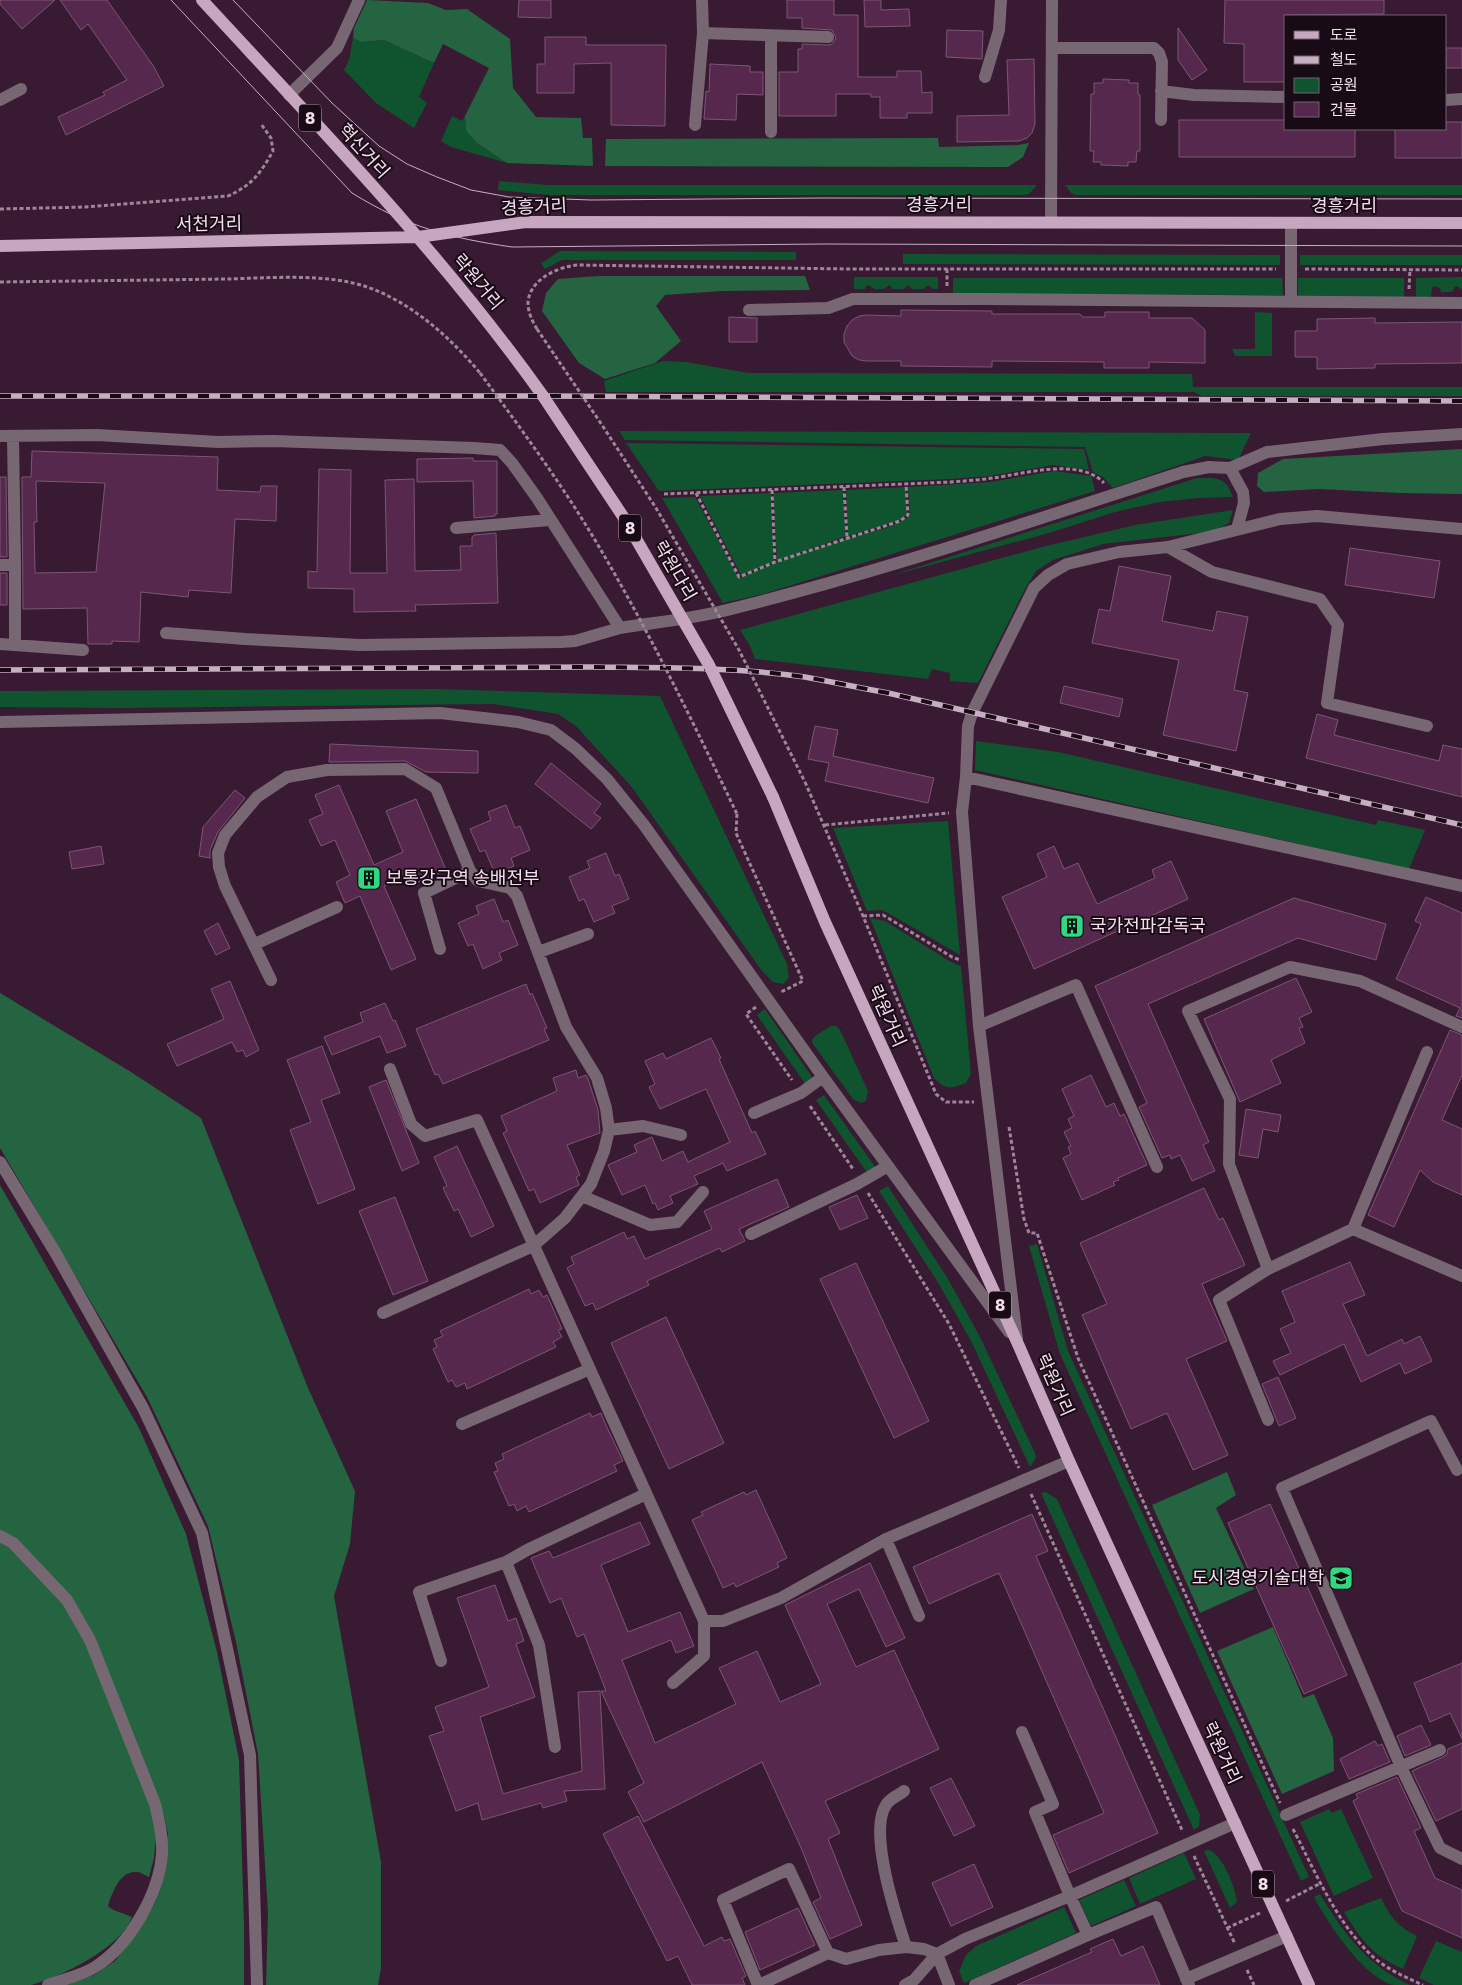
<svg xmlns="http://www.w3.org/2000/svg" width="1462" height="1985" font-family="'Golos Text','Noto Sans KR',sans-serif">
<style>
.green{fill:#10532f}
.forest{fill:#256440}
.building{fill:#57284e;stroke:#7a5772;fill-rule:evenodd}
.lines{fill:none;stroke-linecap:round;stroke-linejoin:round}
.path{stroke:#9e8598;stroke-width:3;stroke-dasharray:4 2.5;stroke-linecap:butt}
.minor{stroke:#776772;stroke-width:12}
.major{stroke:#c7a6bf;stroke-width:12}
.tram{stroke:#c6afc0;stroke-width:1}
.rail-casing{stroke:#c6afc0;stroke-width:5.5}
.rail{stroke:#180b15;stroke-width:4;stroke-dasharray:11;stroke-linecap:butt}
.path-bridge{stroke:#9e8598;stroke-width:3;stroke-dasharray:4 2.5;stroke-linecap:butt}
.major-bridge{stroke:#c7a6bf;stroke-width:12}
.labels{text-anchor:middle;stroke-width:4;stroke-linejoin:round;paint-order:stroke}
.shield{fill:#180b15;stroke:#b29fad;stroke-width:1}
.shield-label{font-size:16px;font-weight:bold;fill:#f4dfee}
.street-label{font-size:18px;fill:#f4dfee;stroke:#180b15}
.poi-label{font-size:18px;fill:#f4dfee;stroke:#180b15;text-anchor:start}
</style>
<rect width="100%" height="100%" fill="#381a32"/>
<!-- green -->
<path class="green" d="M353,38l8,4 23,-2 50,23 -15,34 8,6 -13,25 -38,-25 -32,-33 5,-10z
M452,116l10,5 3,-5 1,15 11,12 30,20 -56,-16 -10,-6z
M499,181l50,4h488l-8,9 -5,1h-475l-51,-5z
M1065,185h397v10h-386l-5,-2z
M560,251l236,1v8h-234l-17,9 -4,-6z
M903,254l377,1v10l-377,-1z
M1300,255h162v10h-162z
M854,277h84v12h-5l-5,-4 -4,4h-12l-4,-4 -4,4h-11l-4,-4 -5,4h-10l-5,-4 -3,1 -1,3h-11z
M1462,277v13l-3,-3 -4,-1 -3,6h-11l-1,-4 -6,-2 -2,2 -1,9h-15v-19z
M953,278h329l1,17 -330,-1z
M1298,278h106v19l-106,1z
M1255,312l17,1v43h-37l-3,-7h23z
M663,361l24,1 61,11 444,1 1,13h269v9h-260l-8,-4h-588l-2,-11z
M619,431l632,2 -13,27 -33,-4 -92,32 -10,-11 -10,-5 -8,-25 -460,-7z
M626,443l458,6 5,21 -36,-5 -63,11 -40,3 -291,12z
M1054,471l37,5 4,15 -332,103 -40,9 -61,-105 33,-1 44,82c34,-17 76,-31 113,-42 19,-6 42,-9 58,-21l-2,-29 82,-5z
M1197,478c21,0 28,-2 36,19l-35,1 -38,4 -45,10 -66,21 -163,44z
M906,487l1,27 -6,6 -53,16 -2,-46z
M843,490l3,46 -69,25 -4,-68z
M771,493l3,69 -33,13 -41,-79z
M1233,510l-4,13 -11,6 -18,4 -97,11 -50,16 -17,11 -12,20 -46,92 -28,-2v-8l-18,-4 -4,10 -173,-20 -5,-13 -10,-16 302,-83 93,-22z
M437,689l223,7 127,268 2,14 -6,6 -10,-2 -11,-11 -131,-185 -55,-60 -18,-12 -65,-10 -372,4 -121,-1v-16z
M976,741l82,11 318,73 2,-5 47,10 -16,39 -434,-99z
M948,821l12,134 -72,-42 -7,-3 -14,1 -34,-83z
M870,918l15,3 66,41 10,4 10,108 -5,9c-16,6 -20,7 -32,-5z
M765,1009l49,71 -8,5 -49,-70z
M831,1026h5l4,4 28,61 -2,10 -5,2 -8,-4 -40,-55 -1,-4 3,-4z
M824,1095l52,73 -8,6 -52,-74z
M888,1186l60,93 32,58 55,116 1,5 -6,9 -59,-126 -32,-57 -60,-93z
M1037,1244l31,107 241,526 -8,4 -241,-527 -31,-108z
M1046,1492l11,7 143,316 -1,11 -5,4 -153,-337z
M1329,1809l3,4 9,-4 32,69 -39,18 -34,-74z
M1208,1850c14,2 28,39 29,52l-7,6 -26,-57z
M1184,1853l12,26 -56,25 -11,-26z
M1124,1880l12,26 -45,20 -12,-26z
M1320,1894c23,39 48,72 90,91 -5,0 -11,0 -16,0 -29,-5 -67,-63 -80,-88z
M1381,1898c10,20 16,28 36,38l-14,33c-31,-14 -41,-28 -59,-57z
M1064,1907l12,26 -112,50 -5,-12 7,-16 10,-9z
M1436,1941l26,11v33h-28l-15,-7z"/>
<!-- forest -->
<path class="forest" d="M367,0l61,3 18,7 21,-1 43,30 3,49 23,29 45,1 2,20h9l1,28 -86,-3 -30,-20 -11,-12 -1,-15 24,-48 -46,-24 -9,19 -50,-23 -23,2 -8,-4 1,-10z
M938,138l1,9 79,-2 11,-2 -6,14 -15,10 -403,-1 1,-27z
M598,276h207l5,14 -89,1 -56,4 -9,11 25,35 -26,22 -50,16 -26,-16 -37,-52 4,-18 12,-14z
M1462,449v45l-62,-1 -82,-4 -54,3 -7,-6 1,-13 25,-14z
M0,993l131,79 70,46 107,270 47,103 -5,53 -16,52 47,266v106l-3,17h-112l2,-73 -10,-158 -22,-112 -28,-116 -61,-129 -147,-249z
M0,1185l139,243 47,106 31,118 22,108 5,165v60h-178l28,-10 21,-14 17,-22 22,-34 7,-18 5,-35 2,-19 -4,-17 -71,-177 -93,-108z
M1227,1472l9,23 -20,13 38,81 -54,24 -48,-108z
M0,1542l14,9 50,53 26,45 62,160 4,28 -2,21 -5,19c-3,-1 -8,-5 -12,-5 -17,-2 -25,21 -29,34 6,6 16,7 24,11 -10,30 -71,60 -101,68 -9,0 -21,0 -31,0z
M1273,1627l30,71 11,-4 19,44 1,33 -52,23 -65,-143z"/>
<!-- building -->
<path class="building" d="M0,0h55l-33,29 -22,-25z
M60,0h47l47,67 10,19 -98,49 -8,-18 47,-22 -2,-3 24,-12 -39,-56 -7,6z
M519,0h32v18l-33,-1z
M787,0h47v15h24v62h39v-6h24l1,22 10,-1v21h-25v5h-27v-21h-9v-3h-35v22h-57v-44h19v-23h4v-5l26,1 4,-1 4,-6 -4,-8 -30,-2v-10h-15z
M864,0h17v10l28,-1 1,17 -45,1z
M1225,0h159v14l-98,1v67h-42v-38l-20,-1z
M1178,28l29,42 -15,10 -14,-20z
M947,30l36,1 -1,28 -36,-2z
M545,37h41v8h80l-1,81 -54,-1v-62l-37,1v29h-37v-29h8z
M1446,48h16v20h-16z
M1034,59l1,65 -3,9 -5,5 -8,3 -62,1v-26l52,-1 -2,-55z
M710,64l40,2v6h13v23l-26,-1 -1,26 -32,-1 2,-28 3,1z
M1103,79l26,1v3h9v11l2,1v56h-3l-1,11h-8v4l-27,-1v-3h-8l1,-11h-4l1,-57h3v-11h9z
M1179,120h107v9h69v28h-176z
M1446,122h16v36h-67v-29h51z
M901,310l91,1v3h88l3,3h22v-5h44v6h43l13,12v33l-56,-1v6h-45v-6l-112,-1v6l-91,-1v-5h-34l-8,-1 -7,-4 -8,-14v-8l3,-8 5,-6 7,-4 8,-1 34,1z
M729,317l28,1v24h-28z
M1375,318v5l87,-1v41l-87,1v4l-58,1v-12h-22v-26h22v-12z
M32,451l186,6 -1,33 43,2 1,-6h16l-1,35 -41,-2 -4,74 -42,-3 -1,7 -47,-5 -2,50 -27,-1v3h-24l-1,-36 -64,1 -1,-132h9zM36,481l69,2 -9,89 -61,1 -1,-51h3z
M473,458v3h24v53h-2v2l-21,2 -1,-37 -56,1v-23z
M319,469l32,1 -1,103h37l-2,-93 29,-1 1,92 46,-1 -1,-24h12v-9l2,-2 22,-2 2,70 -83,2 1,6 -62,1v-23l-46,-1v-17l9,1z
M0,477h6l1,80h-7z
M1350,548l90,13 -6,37 -89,-13z
M1119,566l52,10 -9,45 51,10 4,-20 31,6 -14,73 14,3 -12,58 -73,-16 16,-75 -87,-17 7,-34 11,2z
M0,573h7v32h-7z
M1064,686l59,13 -4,18 -59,-14z
M1317,714l21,6 -4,15 105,26 4,-16 19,4v48l-156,-39z
M815,726l23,4 -5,26 101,22 -6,25 -103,-22 4,-18 -21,-4z
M330,744l148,7v22l-52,-1 -21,-11 -76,1z
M551,763l50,41 -7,9 7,5 -10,11 -56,-45z
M339,785l35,80 29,-13 -17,-41 30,-12 30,71 -30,13 -4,-10 -28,13 32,73 -25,11 -31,-74 -15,7 -9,-21 14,-7 -15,-35 -14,6 -12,-26 14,-6 -8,-19z
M235,790l10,8 -27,34 -8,18v8l-11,-2 4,-29z
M506,805l9,23 5,-2 10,24 -19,8 3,8 -19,8 -10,-24 -5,2 -10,-23 21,-9 -3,-8z
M101,846l3,18 -32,5 -3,-17z
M1054,846l10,23 14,-6 19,41 58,-26 -3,-8 19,-9 17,38 -154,70 -32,-72 45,-20 -10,-23z
M606,853l9,23 4,-2 10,25 -17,7 3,7 -21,9 -10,-23 -5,2 -10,-24 21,-9 -3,-7z
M1426,897l36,16v105l-6,-2 4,-8 -64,-29 25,-55 -6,-3z
M1294,898l92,26 -10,36 -78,-22 -150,66 61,138 -6,3 12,26 -23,10 -12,-26 -9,4 -1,-4 -8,3 -23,-51 8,-4 -52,-117z
M494,899l9,23 5,-2 10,25 -19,8 3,7 -19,9 -10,-25 -5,2 -10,-23 21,-9 -3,-8z
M218,923l12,25 -14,7 -12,-24z
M1296,978l16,34 -13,6 4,9 -4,1 6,15 -34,17 10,23 -41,19 -36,-83z
M230,981l29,69 -13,7 -3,-7 -6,2 -5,-10 -55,24 -10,-22 57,-25 -13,-30z
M526,984l4,11 2,-2 15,35 -3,1 5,11 -106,44 -5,-10 -3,1 -19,-46z
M385,1003l8,18 2,-1 11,26 -19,7 -7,-17 -48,19 -8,-18 39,-15 -3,-9z
M1450,1030l12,5v40l-20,45 20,9v66l-29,-13 -13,-12 -26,57 -26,-12z
M711,1038l10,20 -2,1 33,74 3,-2 11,23 -39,17 -4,-8 -29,13 4,8 -28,12 3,7 -15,7 -3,-7 -2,1 -8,-19 -23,10 -14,-30 29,-13 -3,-7 18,-8 10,24 21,-10 5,11 42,-20 -24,-53 -46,20 -11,-22 6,-3 -10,-23 18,-8 3,6z
M322,1046l18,47 -19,7 34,89 -37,15 -28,-74 21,-8 -24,-62z
M576,1070l2,8 8,-3 2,4 10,31 2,23 -33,12 13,30 -4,2 3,8 -39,18 -6,-14 -5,2 -26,-58 4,-2 -6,-15 56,-25 -4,-13z
M1091,1075l15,32 8,-4 6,13 4,-2 23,51 -29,13 1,2 -6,2 2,3 -33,15 -19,-42 8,-4 -3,-7 3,-1 -7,-14 8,-4 -4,-9 6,-3 -12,-27z
M386,1080l33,83 -17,8 -33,-84z
M1246,1109l35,6 -3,17 -15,-3 -5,29 -19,-3z
M457,1146l37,80 -23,11 -13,-28 -4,2 -11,-23 4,-2 -13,-29z
M777,1179l12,28 -50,22 6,12 -23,11 -2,-4 -73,33 2,4 -53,25 -3,-7 -8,3 -18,-38 7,-4 -3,-7 53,-25 3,7 7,-3 11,23 67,-30 -8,-18z
M1204,1188l15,32 4,-2 22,47 -43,19 25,57 -41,18 42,96 -35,15 -26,-57 -36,16 -49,-114 25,-11 -27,-61z
M857,1195l11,23 -28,12 -11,-23z
M395,1197l33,84 -35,14 -34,-84z
M1350,1262l15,33 -22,9 24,52 35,-17 2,5 16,-8 12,25 -27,13 -5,-11 -39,19 -17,-38 -64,31 -7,-14 18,-8 -11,-24 15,-7 -13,-31z
M856,1263l73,158 -35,17 -74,-159z
M529,1289l2,5 8,-4 4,7 4,-2 15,34 -4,1 4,7 -9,5 3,5 -89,42 -2,-6 -9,4 -4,-7 -4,2 -15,-33 4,-2 -3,-7 9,-4 -3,-5z
M666,1317l58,126 -55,26 -58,-126z
M1278,1377l18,41 -17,8 -17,-42z
M590,1413l2,4 9,-4 3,8 19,40 -9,4 3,6 -88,41 -3,-6 -9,5 -3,-7 -5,2 -15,-34 4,-1 -3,-8 9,-4 -2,-5z
M756,1490l31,68 -10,5 2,4 -43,20 -2,-4 -11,5 -31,-68 11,-5 -2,-3 43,-20 2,3z
M1270,1504l77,171 -43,19 -76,-171z
M1032,1514l16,37 -12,5 122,277 -89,40 -16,-38 51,-22 -105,-240 -70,31 -16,-37z
M640,1522l10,22 -49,21 27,67 52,-20 14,34 -18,7 -5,-13 -49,20 33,83 81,-39 -17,-36 38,-17 23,51 41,-18 -36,-79 85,-42 35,75 -19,9 -27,-58 -32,15 29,63 38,-17 45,99 -114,52 15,32 -12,6 34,86 -32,14 -17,-37 8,-4 -19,-48 -40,-88 -118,60 -16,-30 16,-9 -43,-92h5l-22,-57 -7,3 -16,-39 -11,5 -19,-45 18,-7 4,7z
M495,1585l13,36 8,-3 8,23 -8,3 19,53 -55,20 23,77 79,-23 -4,-79 22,-1 5,98 -41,2 3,10 -24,7 -2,-5 -59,17 -4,-17 -22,8 -27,-75 15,-5 -9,-24 54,-20 -32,-89z
M1462,1663v76l-12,-26 -20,9 -16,-39z
M1421,1725l10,20 -26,11 -8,-20z
M1375,1741l3,5 4,-2 8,18 -41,17 -9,-20z
M1462,1743v66l-26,12 -24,-50 31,-14 4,-3 1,-5z
M1397,1777l24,51 -7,3 21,47 27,12v48l-60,-27 -49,-110 5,-3 -2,-4z
M951,1778l24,48 -21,10 -24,-48z
M638,1816l66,130 18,-9 2,4 6,-2 16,37 -4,2 3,7h-53l-14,-29 -11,5 -64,-127z
M974,1864l19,43 -42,19 -19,-43z
M798,1908l17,37 -55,25 -15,-38z
M1113,1939l8,17 22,-10 17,39h-143l75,-33 -2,-3z"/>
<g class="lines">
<!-- path -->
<path class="path" d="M0,209l86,-2 142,-11c24,-11 32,-22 45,-45l-2,-13 -10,-14
M1305,269l157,1
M0,282c76,-1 152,-2 227,-3 42,-1 100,-6 140,8 44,15 84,51 113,86
M947,286v-17
M1409,289l1,-20
M537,329c-5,-8 -9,-17 -9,-26 1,-23 29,-36 49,-38l272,4h427
M844,487l3,50
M772,490l3,72
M696,493l43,84 36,-15 125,-41 8,-6 -2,-31
M664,494l287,-12c14,-1 28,-2 42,-4 30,-4 87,-21 111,5
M805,782l58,134 73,178 10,8h28
M737,814l-1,19 67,148 -22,11
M825,825l124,-12
M863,916l20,-1 5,3 64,39 8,3
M756,1007l-10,7 46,66
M810,1106l43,63
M1009,1127l15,92 5,14h8l41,125 202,445
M868,1193l81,131 70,144
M1031,1494l151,336
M1293,1829c22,42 42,91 77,125 14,14 35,23 53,31
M1194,1856l41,88
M1286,1901l35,-18
M1227,1928l33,-15
M1247,1970l7,15"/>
<!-- minor -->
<path class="minor" d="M702,0l1,33 125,4
M771,36v96
M1052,48h102l5,5 3,9 -1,58
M985,77l14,-47 2,-30
M1161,91l33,4 92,2
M289,95l48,-47 22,-48
M0,100l21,-11
M1446,100l16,-1
M695,125l8,-92
M1051,222l1,-222
M1291,223v79
M749,310l79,-2 25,-9h131l478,4
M0,436l97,-1 121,7 56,-1 200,7 26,2 12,13 25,35 83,130c38,-6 78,-10 115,-20 152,-38 300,-88 448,-136l26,-5 21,1 37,-16 116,-13 79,-5
M13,437l2,128
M1230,468l13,24 1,11 -7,26
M456,528l94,-8
M1168,547l44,25 108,27 18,26 -11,78 100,23
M0,565h15v79
M166,633l79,6 115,6 201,-3 14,-1 45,-13
M0,644l83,6
M0,722l440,-9 78,9 33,8 25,19 31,30 37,46 179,252 186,255
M966,777l496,109
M255,944l82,-37
M440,949l-16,-56 46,-22
M539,952l49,-18
M271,980l-46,-94 -6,-19 -1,-14 7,-18 32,-38 30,-20 40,-7 78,-1 31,19 34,83 8,10 32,7 7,8 49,131 31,51 9,30 3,22 -5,21 -13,33 -26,34 -32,28 -150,67
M979,1026l97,-41 81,182
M390,1069l21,55 14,12 52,-16 227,501h19l58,-23 105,-59 183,-78
M754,1113l47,-20 22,-16
M609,1130l34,-4 38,9
M0,1162l55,90 88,156 59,125 48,222 7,230
M582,1196l68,29 27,-3 26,-30
M1353,1229l74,-177
M751,1234l106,-50 31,-18
M1268,1269l-39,-105 1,-65 -42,-88 102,-44 70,14 102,46
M1017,1339l-38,-313 -17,-214 4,-35 2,-51 4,-13 62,-125 14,-13 19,-11 52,-12 49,-5 112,-28 37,-3 145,13
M1268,1420l-49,-120 49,-31 85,-40 109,47
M462,1424l128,-55
M1457,1470l-26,-49 -149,67 119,279 39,81 22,11
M0,1536l13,7 54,57 23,40 65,164c4,17 8,33 7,50 -3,40 -33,92 -67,113 -14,9 -32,12 -47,18
M886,1539l33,77
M441,1661l-22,-69 87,-30
M673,1683l31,-27v-35
M1022,1732l31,72 -18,8 35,84 18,39 68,-28 33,78
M555,1747l-16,-102 -33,-83 21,-12 119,-56
M904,1791c-5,4 -15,8 -18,14 -18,27 10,111 20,142l18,2 13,5 12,31
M1286,1815l154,-65
M1186,1979l101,-43
M758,1985l-35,-85 66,-31 39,84
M759,1985l69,-32 18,6 33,-9 27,-3
M905,1985l9,-5 23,-26 28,-15 105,-43 165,-73
M975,1985l113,-50"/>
<!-- major -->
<path class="major" d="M202,0c118,128 240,254 341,396
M0,246l418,-9 108,-15 936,1
M773,797l52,125 193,422 51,117 240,524"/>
<!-- tram -->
<path class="tram" d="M171,0l181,193c55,34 98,45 160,54l312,-3 638,2
M233,0l99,103 47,43 28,18 30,13 34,13 38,7 82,3 231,-2 640,1"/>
<!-- rail casing -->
<g class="rail-casing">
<path id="rail" d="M0,396h543l919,5
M0,670l591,-3c71,1 144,0 214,10 28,5 55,11 83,16l574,132"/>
</g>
<!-- rail -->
<use href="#rail" class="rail"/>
<!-- path-bridge -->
<path class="path-bridge" d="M537,329l65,96 54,83 83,142 66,132
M480,373c39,53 78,106 112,162 54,90 100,185 145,279"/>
<!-- major-bridge -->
<path class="major-bridge" d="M543,396l81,122 85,147 64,132"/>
</g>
<!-- icons -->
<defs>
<g id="building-square" transform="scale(1.25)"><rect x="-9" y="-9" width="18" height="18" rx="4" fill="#31d882" stroke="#180b15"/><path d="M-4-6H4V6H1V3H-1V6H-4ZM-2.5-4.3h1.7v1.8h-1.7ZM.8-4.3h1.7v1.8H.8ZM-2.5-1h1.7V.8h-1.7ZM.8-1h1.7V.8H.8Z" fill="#111"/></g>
<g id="school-square" transform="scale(1.25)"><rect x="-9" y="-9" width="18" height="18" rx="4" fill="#31d882" stroke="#180b15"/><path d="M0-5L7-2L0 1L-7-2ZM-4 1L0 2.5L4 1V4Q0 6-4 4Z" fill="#111"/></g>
</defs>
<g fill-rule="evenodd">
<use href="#building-square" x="369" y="878"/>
<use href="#building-square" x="1072" y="926"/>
<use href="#school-square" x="1341" y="1578"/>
</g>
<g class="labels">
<!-- shield labels -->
<g class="shield">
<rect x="299" y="104.5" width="22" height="27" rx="4"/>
<rect x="619" y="514.5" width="22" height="27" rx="4"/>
<rect x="989" y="1291.5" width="22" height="27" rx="4"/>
<rect x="1252" y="1870.5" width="22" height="27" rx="4"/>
</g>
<g class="shield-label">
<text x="310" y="124">8</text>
<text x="630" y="534">8</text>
<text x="1000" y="1311">8</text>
<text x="1263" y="1890">8</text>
</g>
<!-- street labels -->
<g class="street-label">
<text transform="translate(364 151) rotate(48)" y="6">혁신거리</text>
<text x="939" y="211">경흥거리</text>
<text x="1344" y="212">경흥거리</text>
<text transform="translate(534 207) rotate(-3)" y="6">경흥거리</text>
<text transform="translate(209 224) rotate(-1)" y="6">서천거리</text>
<text transform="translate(478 282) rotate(50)" y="6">락원거리</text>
<text transform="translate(675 571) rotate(60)" y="6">락원다리</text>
<text transform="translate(887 1016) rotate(66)" y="6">락원거리</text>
<text transform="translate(1055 1385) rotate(66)" y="6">락원거리</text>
<text transform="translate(1222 1753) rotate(65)" y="6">락원거리</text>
</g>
<!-- poi labels -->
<g class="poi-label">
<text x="386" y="884">보통강구역 송배전부</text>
<text x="1090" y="932">국가전파감독국</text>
<text x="1324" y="1584" text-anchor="end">도시경영기술대학</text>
</g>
</g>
<!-- legend -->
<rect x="1284" y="15" width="162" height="115" fill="#180b15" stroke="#70606c"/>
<rect x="1294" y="31" width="25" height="8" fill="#c7a6bf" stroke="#70606c"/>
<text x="1330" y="40" font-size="15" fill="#f4dfee">도로</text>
<rect x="1294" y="56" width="25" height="8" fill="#c6afc0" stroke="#70606c"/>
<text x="1330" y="65" font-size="15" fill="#f4dfee">철도</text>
<rect x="1294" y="78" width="25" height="15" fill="#10532f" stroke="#70606c"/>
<text x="1330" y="90" font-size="15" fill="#f4dfee">공원</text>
<rect x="1294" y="102" width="25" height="15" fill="#57284e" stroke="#70606c"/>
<text x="1330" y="115" font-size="15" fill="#f4dfee">건물</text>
</svg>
